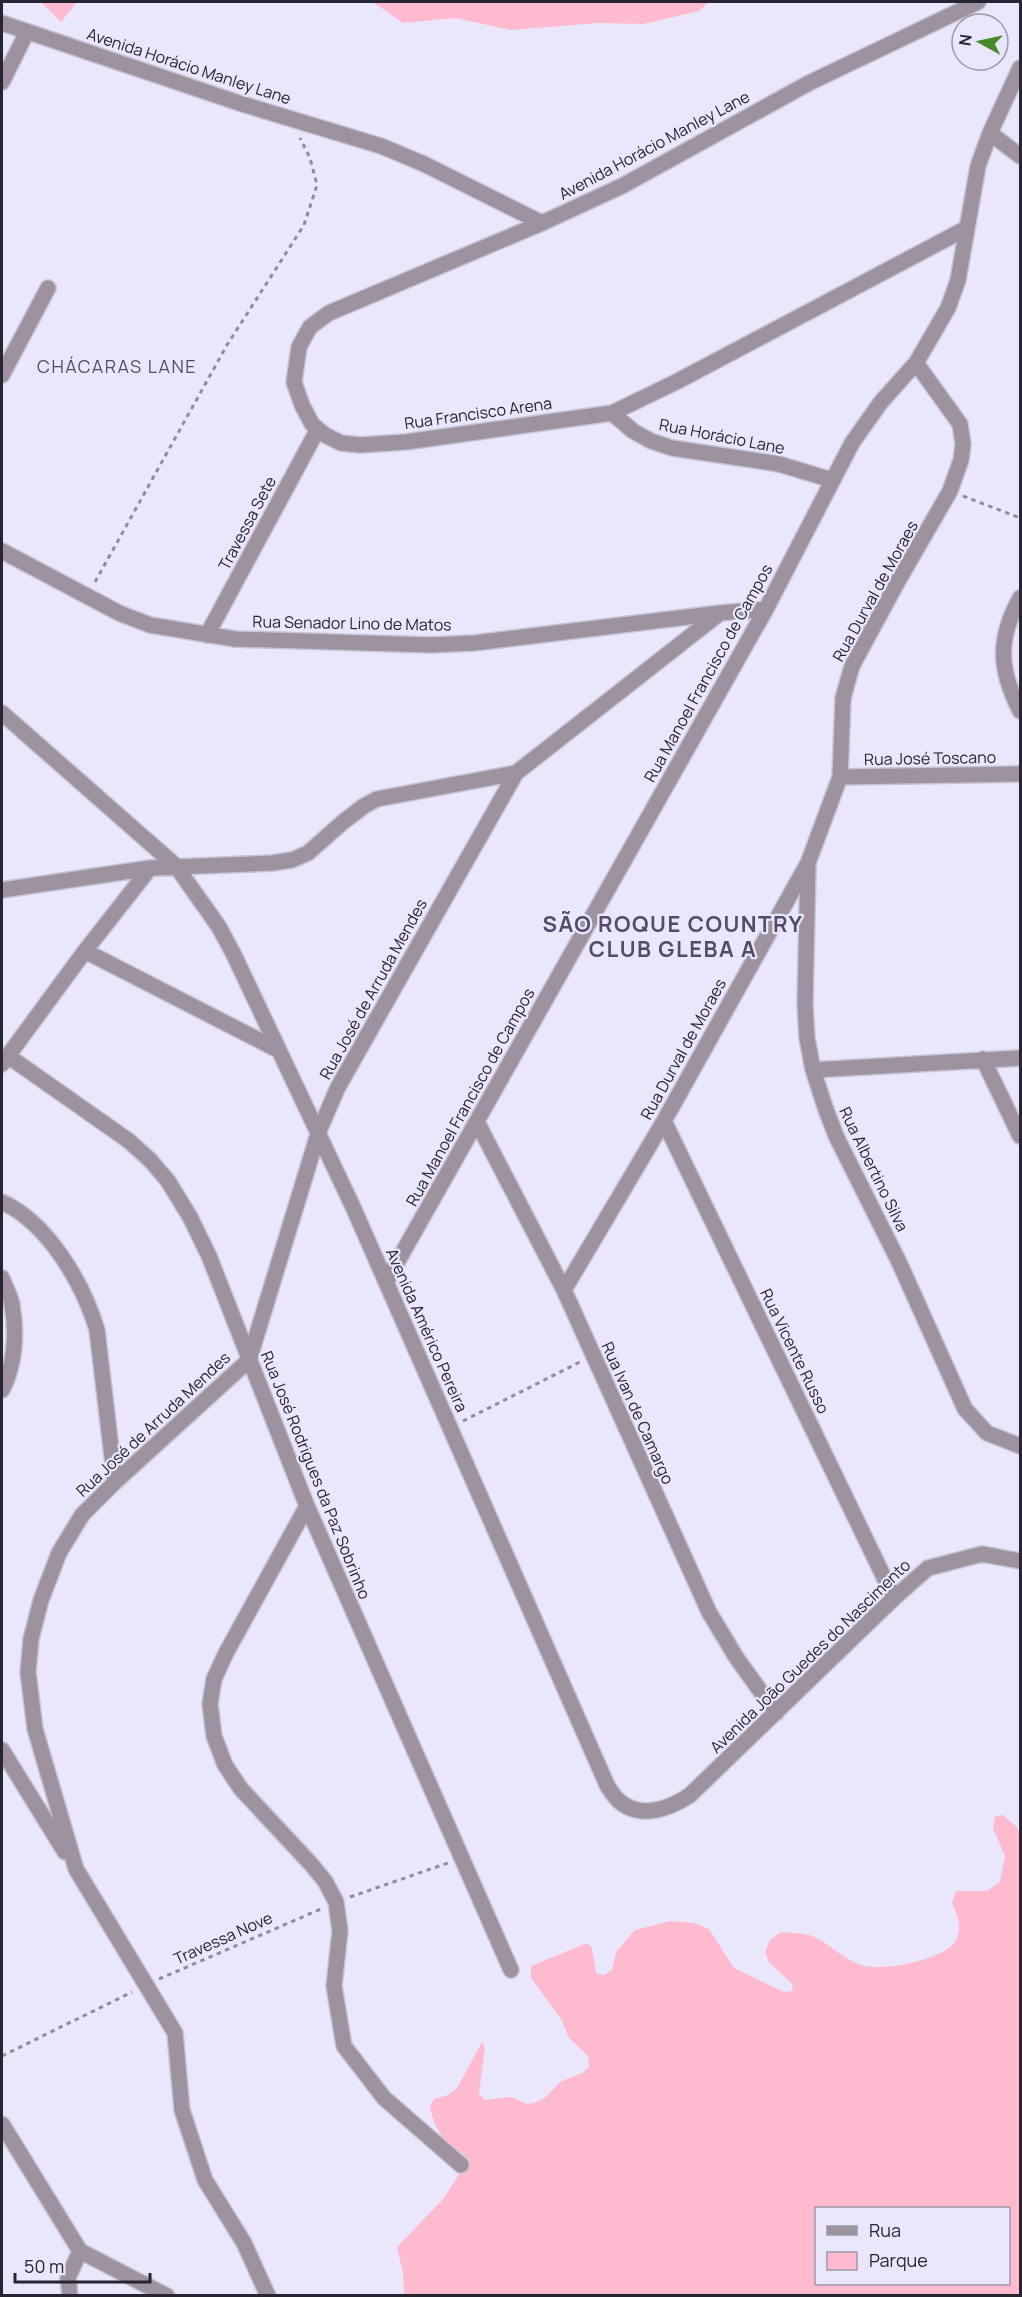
<svg xmlns="http://www.w3.org/2000/svg" width="1022" height="2297" font-family="Manrope,sans-serif">
<style>
.green{fill:#febbd0;fill-rule:evenodd}
.lines{fill:none;stroke-linecap:round;stroke-linejoin:round}
.minor-casing{stroke:#c7c3d7;stroke-width:18}
.path{stroke:#8f8c9d;stroke-width:3;stroke-dasharray:4.5 4.5;stroke-linecap:butt}
.minor{stroke:#9d929d;stroke-width:15}
.labels{text-anchor:middle;stroke-width:4.5;stroke-linejoin:round;paint-order:stroke}
.street-label{font-size:16px;fill:#282532;stroke:#eae6fb}
.neighbourhood-label{font-size:18px;letter-spacing:1.5px;fill:#534c68;stroke:#eae6fb}
.district-label{font-size:22px;font-weight:bold;letter-spacing:1.5px;fill:#534c68;stroke:#eae6fb}
</style>
<rect width="100%" height="100%" fill="#eae6fb"/>
<!-- green -->
<path class="green" d="M41,2h36l-16,20z
M373,2h336l-10,9 -55,13 -45,-1 -88,7 -56,-12 -52,5z
M1003,1815l13,11 4,7v462h-616l-1,-22 -6,-26 47,-49 21,-33 -2,-11c-19,-9 -30,-28 -33,-48l4,-7 14,-4 9,-7 25,-46 3,6 -6,45 6,7 26,-3 16,7 8,-1 11,-6 14,-15 24,-10 5,-6 -1,-10 -19,-18 -8,-19 -30,-41v-12l56,-23 5,5 4,25 8,2 8,-5 4,-18 19,-22 35,-9 25,2 14,6 25,39 50,24 8,-1 1,-6 -24,-23 -4,-10 5,-12 11,-8c9,1 19,1 28,3 19,6 36,27 56,31 20,5 85,-7 92,-28 5,-14 0,-23 -5,-35l4,-12h31l13,-9 5,-26 -12,-28 2,-12zM816,2208h192v76h-192z"/>
<g class="lines">
<!-- minor casing -->
<g class="minor-casing">
<path id="minor" d="M2,23l237,80 142,43 43,18 118,59 80,-37 187,-103 169,-81
M2,82l25,-50
M990,133l30,23
M542,223l-213,90 -19,14 -11,20 -5,35 8,23 10,19 13,11 16,8 19,2 46,-3 206,-29 64,-31 291,-154
M2,375l46,-87
M612,413l21,18 18,10 21,7 107,16 53,16
M2,551l117,62 31,12 85,14 196,6 43,-2 246,-30
M1020,598c-23,42 -21,71 0,113
M207,635l111,-206
M2,713l174,153 43,61 15,28 119,252 254,578c3,5 7,11 11,15 21,20 52,9 72,-5l204,-197 34,-30 54,-14 38,7
M840,777l180,-3
M808,866l-3,138 2,34 6,32 12,37 11,29 63,126 66,147 22,24 33,13
M2,890l148,-22
M85,951l193,99
M8,1056l121,85 22,20 17,20 22,36 19,39 98,250 204,464
M983,1059l37,77
M2,1064l83,-113 65,-83 122,-5 20,-3 16,-7 35,-31 21,-16 13,-7 139,-26
M813,1070l207,-12
M664,1121l230,477
M477,1122l87,168 145,322 27,45 40,56
M2,1202c46,21 81,81 95,128l18,152
M2,1278c3,9 9,18 10,27 5,27 3,61 -10,85
M386,1282l380,-673 86,-166 29,-41 35,-39 32,-55 10,-28 20,-114 12,-33 30,-65
M564,1290l100,-169 144,-258 32,-86 3,-79 9,-32 46,-85 52,-90 11,-31 2,-16 -3,-20 -44,-61
M307,1506l-81,147 -12,26 -4,25 4,32 11,29 16,24 69,74 15,18 11,21 4,29 -6,55 10,60 40,52 77,67
M2,1750l63,102
M2,2124l78,127 87,45
M70,2296l-2,-18 12,-27
M268,2296l-24,-53 -39,-63 -23,-70 -7,-77 -99,-164 -41,-140 -7,-57 3,-33 10,-39 18,-47 23,-38 33,-33 134,-122 70,-229 19,-44 178,-314 204,-160 46,-4"/>
</g>
<!-- path -->
<path class="path" d="M963,496l57,22
M95,582l132,-237 77,-120 13,-40 -7,-27 -10,-20
M463,1421l117,-59
M350,1897l98,-34
M159,1979l162,-70
M2,2056l130,-64"/>
<!-- minor -->
<use href="#minor" class="minor"/>
</g>
<g class="labels">
<!-- street labels -->
<g class="street-label">
<text transform="translate(189 66) rotate(18)" y="6">Avenida Horácio Manley Lane</text>
<text transform="translate(654 145) rotate(-28)" y="6">Avenida Horácio Manley Lane</text>
<text transform="translate(478 413) rotate(-8)" y="6">Rua Francisco Arena</text>
<text transform="translate(722 436) rotate(11)" y="6">Rua Horácio Lane</text>
<text transform="translate(247 523) rotate(-62)" y="6">Travessa Sete</text>
<text transform="translate(875 591) rotate(-61)" y="6">Rua Durval de Moraes</text>
<text transform="translate(352 623) rotate(1)" y="6">Rua Senador Lino de Matos</text>
<text transform="translate(708 673) rotate(-61)" y="6">Rua Manoel Francisco de Campos</text>
<text transform="translate(930 758) rotate(-1)" y="6">Rua José Toscano</text>
<text transform="translate(373 989) rotate(-61)" y="6">Rua José de Arruda Mendes</text>
<text transform="translate(683 1049) rotate(-61)" y="6">Rua Durval de Moraes</text>
<text transform="translate(470 1097) rotate(-61)" y="6">Rua Manoel Francisco de Campos</text>
<text transform="translate(874 1169) rotate(64)" y="6">Rua Albertino Silva</text>
<text transform="translate(427 1330) rotate(66)" y="6">Avenida Américo Pereira</text>
<text transform="translate(795 1351) rotate(64)" y="6">Rua Vicente Russo</text>
<text transform="translate(638 1413) rotate(66)" y="6">Rua Ivan de Camargo</text>
<text transform="translate(153 1424) rotate(-43)" y="6">Rua José de Arruda Mendes</text>
<text transform="translate(316 1475) rotate(68)" y="6">Rua José Rodrigues da Paz Sobrinho</text>
<text transform="translate(810 1656) rotate(-44)" y="6">Avenida João Guedes do Nascimento</text>
<text transform="translate(223 1938) rotate(-24)" y="6">Travessa Nove</text>
</g>
<!-- neighbourhood labels -->
<g class="neighbourhood-label">
<text x="117" y="373">CHÁCARAS LANE</text>
</g>
<!-- district labels -->
<g class="district-label">
<text x="673" y="932">SÃO ROQUE COUNTRY<tspan x="673" dy="25">CLUB GLEBA A</tspan></text>
</g>
</g>
<!-- border -->
<rect width="1022" height="2297" fill="none" stroke="#282532" stroke-width="6"/>
<!-- legend -->
<rect x="815" y="2207" width="195" height="78" fill="#eae6fb" stroke="#9c99ab" stroke-width="1.5"/>
<rect x="827" y="2226" width="30" height="9" fill="#9d929d" stroke="#9c99ab" stroke-width="1.5"/>
<text x="869" y="2237" font-size="18" fill="#282532">Rua</text>
<rect x="827" y="2252" width="30" height="18" fill="#febbd0" stroke="#9c99ab" stroke-width="1.5"/>
<text x="869" y="2267" font-size="18" fill="#282532">Parque</text>
<!-- north arrow -->
<g transform="translate(980 42) rotate(278)"><circle r="28" fill="#eae6fb" stroke="#9c99ab" stroke-width="1.5"/>
<path d="M0-4.5L10 22L0 15L-10 22Z" fill="#48892b"/>
<text y="-9" font-size="16" font-weight="bold" text-anchor="middle" fill="#282532">N</text>
</g>
<!-- scale -->
<path d="M15 2273v9h135v-9" fill="none" stroke="#282532" stroke-width="3"/>
<text x="24" y="2273" font-size="18" fill="#282532" stroke="#eae6fb" stroke-width="4.5" paint-order="stroke">50 m</text>
</svg>
